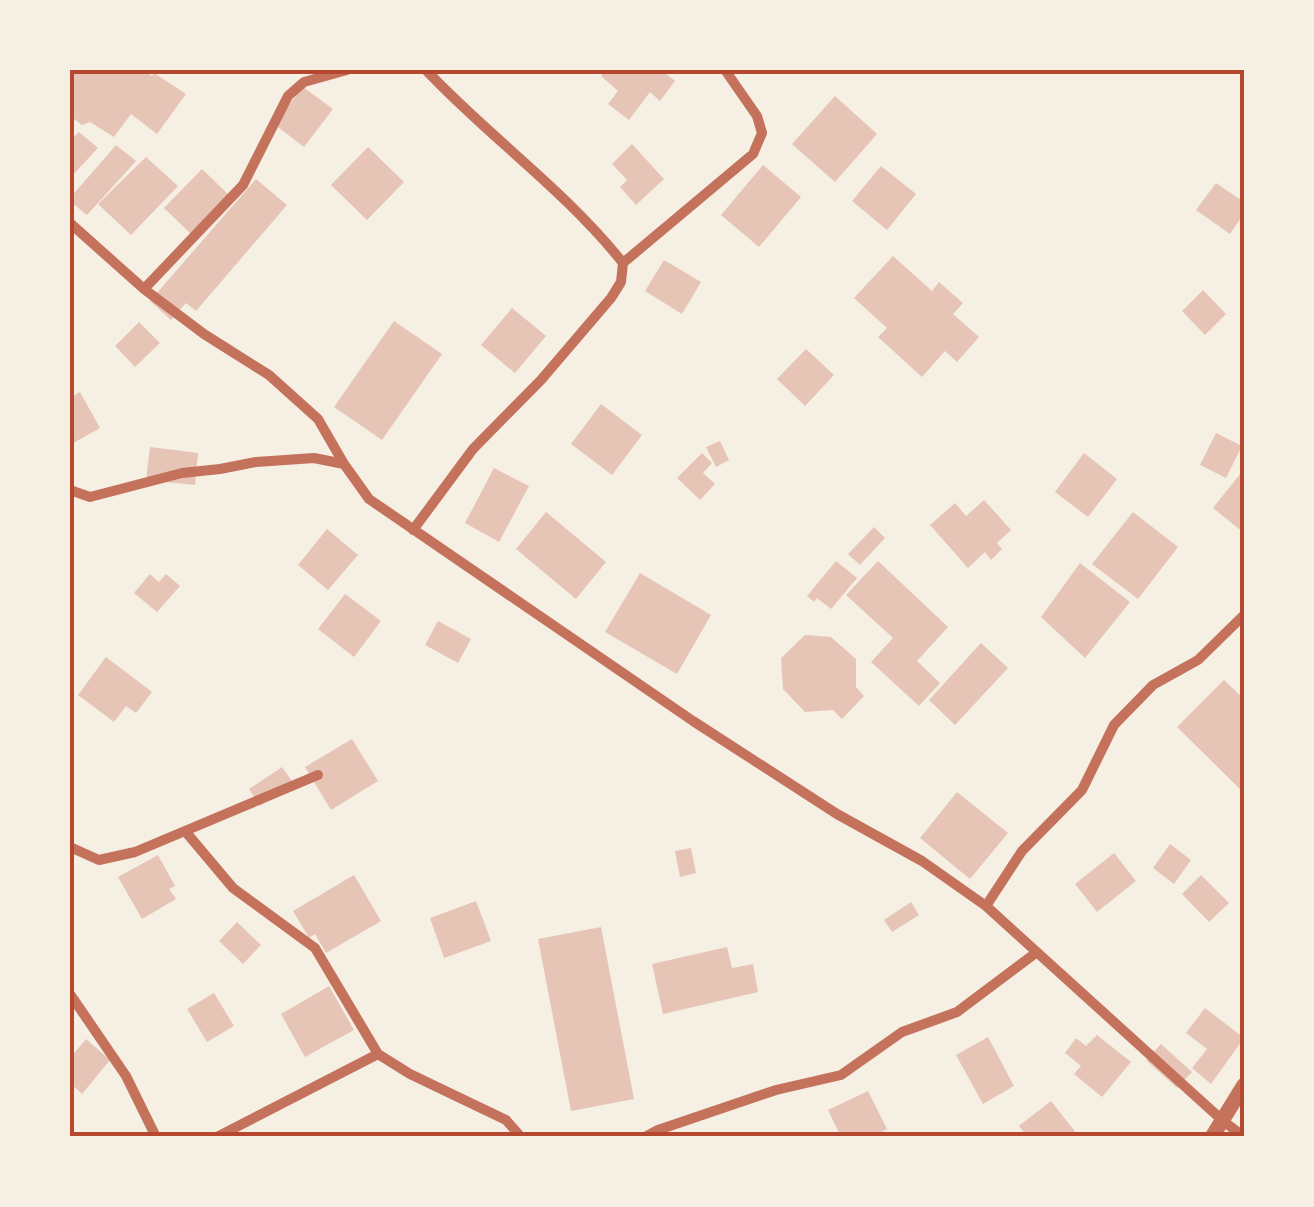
<svg xmlns="http://www.w3.org/2000/svg" width="1314" height="1207" font-family="'Varela Round',sans-serif">
<style>
.building{fill:#e6c5b7}
.lines{fill:none;stroke-linecap:round;stroke-linejoin:round}
.minor{stroke:#c5725c;stroke-width:10}
.tertiary{stroke:#c5725c;stroke-width:15}
.neatline{fill:none;stroke:#b5482f;stroke-width:4}
</style>
<rect width="100%" height="100%" fill="#f6efe4"/>
<!-- building -->
<path class="building" d="M70,70h72l10,6 2,-3 32,21 -29,40 -26,-20 -17,23 -24,-15 -8,3 -12,-9z
M606,70h55l14,11 -15,20 -10,-9 -21,28 -21,-16 10,-13 -17,-15z
M303,87l30,22 -29,38 -30,-23z
M835,96l42,38 -42,48 -43,-38z
M79,132l19,16 -28,30v-38z
M632,144l32,35 -28,26 -16,-18 7,-7 -15,-16z
M116,145l20,16 -49,54 -17,-14v-3z
M368,147l36,35 -37,38 -36,-35z
M146,157l32,29 -47,49 -33,-31z
M763,165l38,32 -42,50 -38,-32z
M881,166l35,28 -29,36 -35,-29z
M202,169l27,26 -38,39 -27,-26z
M256,179l31,26 -91,106 -10,-8 -15,17 -21,-19z
M1216,183l28,19v11l-14,21 -34,-24z
M893,256l39,35 7,-9 24,21 -10,11 26,23 -22,25 -12,-11 -23,26 -44,-40 9,-9 -33,-30z
M664,260l37,22 -19,32 -37,-23z
M1203,290l23,24 -21,21 -23,-24z
M512,308l34,28 -31,37 -34,-28z
M394,321l48,33 -60,86 -48,-33z
M139,322l21,21 -25,24 -20,-21z
M806,349l28,26 -29,31 -28,-27z
M80,392l20,36 -30,17v-47z
M601,404l41,31 -30,40 -41,-31z
M1216,433l26,13 -16,32 -26,-13z
M720,441l9,19 -13,7 -10,-20z
M150,447l48,6 -3,32 -49,-5z
M702,453l10,10 -9,10 12,11 -15,16 -23,-22z
M1084,453l33,26 -29,38 -33,-25z
M494,468l35,18 -30,56 -34,-19z
M1244,469v64l-31,-25z
M984,500l27,30 -14,13 5,6 -11,11 -6,-8 -17,16 -38,-43 25,-22 11,13z
M546,512l60,50 -30,37 -60,-50z
M1133,512l45,35 -40,52 -46,-35z
M874,527l11,11 -25,27 -12,-11z
M327,529l31,26 -30,35 -30,-25z
M836,561l21,17 -26,31 -14,-11 -3,4 -7,-6z
M878,561l70,66 -31,34 23,22 -21,23 -48,-44 22,-24 -47,-43z
M1080,563l50,39 -45,56 -44,-41z
M640,573l71,42 -34,59 -72,-42z
M150,574l9,8 7,-8 14,12 -23,26 -23,-19z
M345,594l36,27 -27,36 -36,-28z
M438,621l33,18 -13,24 -33,-18z
M805,635l26,2 25,22v28l8,9 -22,23 -9,-9 -28,2 -22,-23 -2,-31z
M981,643l27,25 -53,57 -26,-25z
M106,657l46,35 -16,21 -10,-7 -12,16 -36,-27z
M1224,680l20,19v94l-67,-66z
M352,739l26,42 -47,29 -26,-43z
M282,767l12,17 -34,22 -11,-17z
M957,792l51,41 -38,46 -50,-41z
M1170,844l21,16 -17,24 -21,-16z
M691,848l5,25 -16,4 -5,-26z
M1114,853l22,28 -39,31 -22,-28z
M158,855l17,31 -6,3 7,10 -34,20 -24,-42z
M354,875l27,46 -55,32 -11,-19 -6,4 -16,-27z
M1201,875l28,28 -20,19 -27,-28z
M476,901l15,40 -47,17 -14,-40z
M911,902l8,13 -27,17 -8,-12z
M237,922l24,23 -18,19 -24,-23z
M601,927l33,172 -63,12 -33,-172z
M727,947l5,21 21,-4 5,28 -95,22 -11,-50z
M329,986l25,44 -49,27 -24,-43z
M214,993l20,33 -27,16 -20,-33z
M1205,1008l39,30 -33,46 -19,-16 15,-19 -21,-16z
M1097,1035l34,27 -29,35 -28,-23 7,-8 -16,-13 11,-15 10,8z
M988,1037l26,49 -31,18 -27,-49z
M86,1039l24,21 -28,34 -12,-11v-25z
M1161,1044l31,28 -15,16 -31,-28z
M868,1091l19,38 -16,8h-30l-13,-27z
M1051,1101l26,33 -4,3h-45l-9,-11z"/>
<g class="lines">
<!-- minor -->
<path class="minor" d="M70,223l74,66 60,45 65,41 49,44 26,45 25,35 324,222 144,93 85,47 64,45 236,214 22,17
M623,263l130,-109 9,-21 -5,-17 -32,-46
M144,289l99,-104 45,-89 16,-14 43,-12
M70,490l20,7 92,-24 38,-4 36,-7 58,-4 30,6
M413,530l60,-81 68,-69 70,-82 10,-16 2,-19c-58,-73 -134,-126 -197,-193
M185,831l48,57 82,60 63,106 32,20 96,46 15,17
M70,847l29,13 36,-8 183,-77
M986,906l36,-55 60,-61 32,-65 39,-40 45,-25 46,-45
M70,994l56,82 30,61
M217,1137l161,-83
M645,1137l13,-7 118,-40 65,-15 61,-43 55,-20 80,-60"/>
<!-- tertiary -->
<path class="tertiary" d="M1212,1137l32,-52"/>
</g>
<!-- border -->
<rect width="1314" height="1207" fill="none" stroke="#f6efe4" stroke-width="145"/>
<rect x="72" y="72" width="1170" height="1062" class="neatline"/>
</svg>
